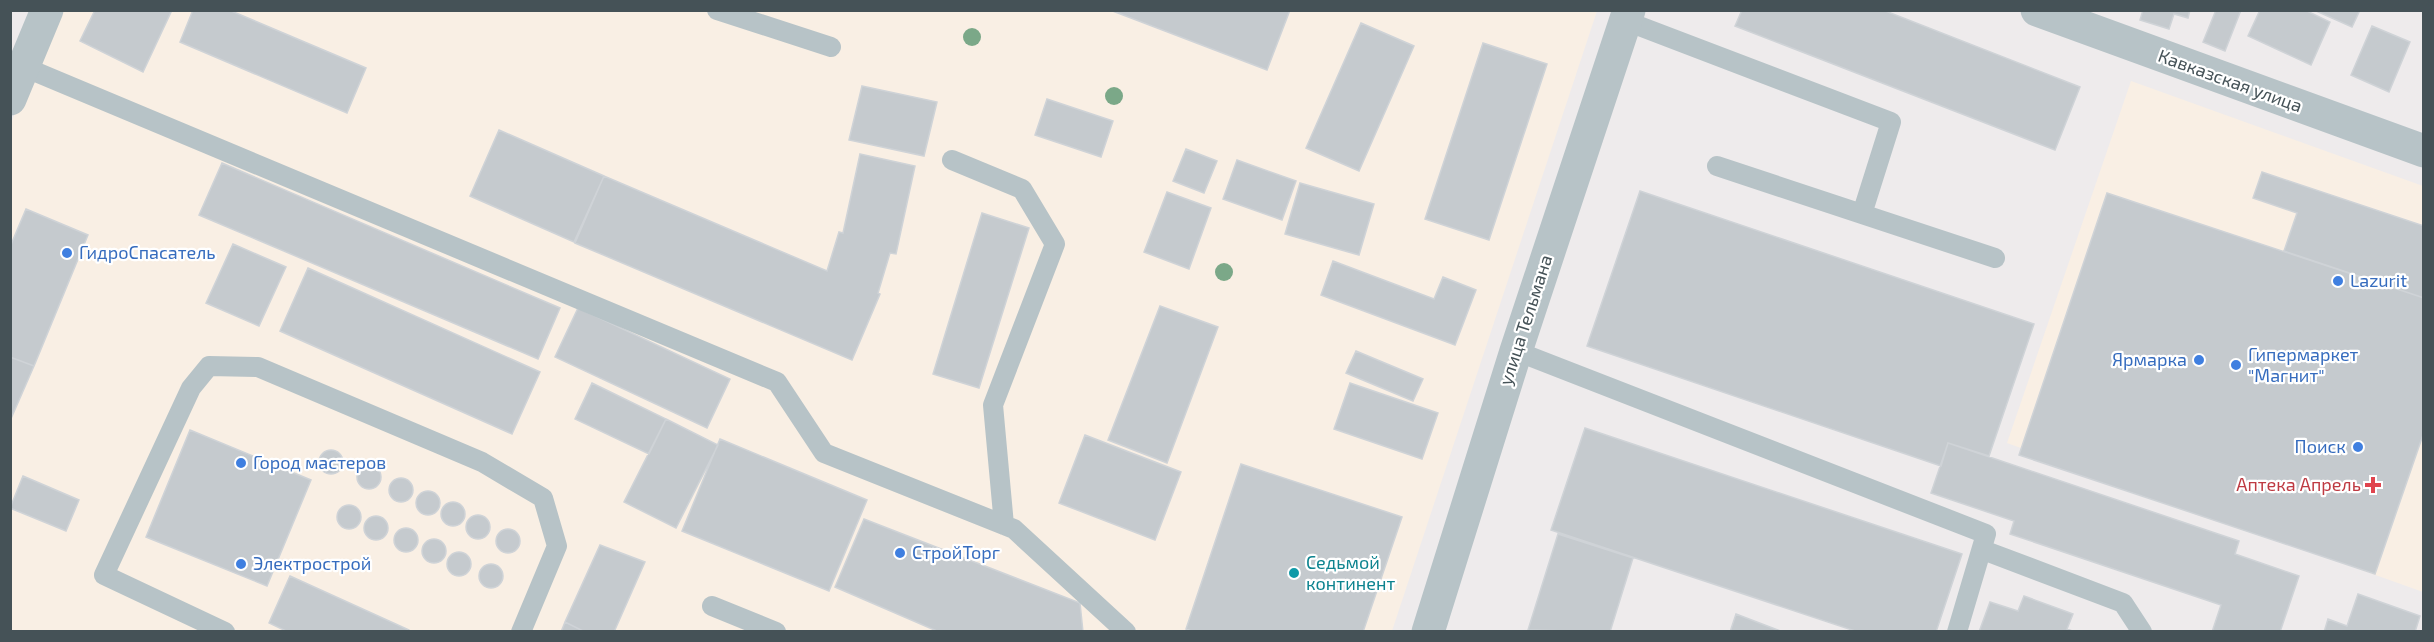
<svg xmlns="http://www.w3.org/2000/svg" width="2434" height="642" font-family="'Exo 2',sans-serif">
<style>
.commercial{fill:#f9efe4}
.building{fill:#c5cace;stroke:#cfd3d7;stroke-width:1.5}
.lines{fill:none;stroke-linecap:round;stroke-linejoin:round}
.service{stroke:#b7c3c7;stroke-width:20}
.minor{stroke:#b7c3c7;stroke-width:33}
.tree{fill:#7ba888}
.shop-dot{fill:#3f7fe0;stroke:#fff;stroke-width:2}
.health-dot{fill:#e0444e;stroke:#fff;stroke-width:2}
.culture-dot{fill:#0f9aa8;stroke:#fff;stroke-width:2}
.labels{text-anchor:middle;stroke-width:4.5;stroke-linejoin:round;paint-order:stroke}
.street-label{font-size:18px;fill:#455257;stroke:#fff}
.shop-label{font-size:18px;fill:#366cbe;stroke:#fff;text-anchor:start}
.health-label{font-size:18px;fill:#be3a42;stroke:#fff;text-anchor:end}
.culture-label{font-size:18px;fill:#0d838f;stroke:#fff;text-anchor:start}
</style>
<rect width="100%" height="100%" fill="#eeebec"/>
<!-- commercial -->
<path class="commercial" d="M59,11h1538l-205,620 -1381,1v-509z
M2131,81l292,105v406l-416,-149z"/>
<!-- building -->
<path class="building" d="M95,10h77l-29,62 -63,-31z
M193,10h36l137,58 -19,45 -167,-71z
M1110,10h180l-23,60z
M1742,10h141l197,77 -25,63 -320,-124z
M2143,10h47l-2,8 -14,-4 -5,15 -29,-9z
M2216,10h25l-16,41 -22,-9z
M2260,10h45l25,12 -19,43 -63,-29z
M2314,10h46l-8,17z
M1361,23l53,23 -55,125 -53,-23z
M2372,26l38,16 -21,50 -38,-17z
M1483,43l64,21 -58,176 -64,-21z
M862,86l75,16 -13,54 -75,-16z
M1047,99l66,22 -12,36 -66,-22z
M499,130l105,46 -30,66 -104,-46z
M1186,149l31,12 -13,32 -31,-12z
M860,154l55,12 -19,88 -6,-1 -12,40 2,1 -28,66 -277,-117 29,-67 223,95 12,-39 4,1z
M1237,160l59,21 -14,39 -59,-21z
M222,163l338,145 -22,51 -339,-144z
M2262,172l162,54v72l-140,-47 13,-38 -44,-15z
M1300,183l74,21 -15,51 -74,-21z
M1640,191l394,133 -45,132 -41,-13 -7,23 -354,-120z
M1167,192l44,16 -22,61 -45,-17z
M2107,193l317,105v134l-49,142 -356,-119z
M26,209l62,26 -54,131 -24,-9v-110z
M982,213l47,15 -50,160 -46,-14z
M233,244l53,23 -27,59 -53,-23z
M1333,261l101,38 9,-22 33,13 -21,55 -134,-50z
M308,268l232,104 -28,62 -232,-103z
M1160,306l58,21 -51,136 -59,-23z
M578,308l152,71 -23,49 -152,-71z
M1356,351l67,28 -10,22 -67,-28z
M10,357l24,9 -24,55z
M592,383l74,36 -17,35 -74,-35z
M1350,383l88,30 -16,46 -88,-30z
M666,419l52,26 -42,83 -52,-26z
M1585,428l377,126 -26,78h-78l-307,-102z
M190,430l121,50 -44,106 -121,-49z
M1085,435l96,37 -26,68 -96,-37z
M720,439l147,61 -38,91 -147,-60z
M1948,443l291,98 -4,13 64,22 -19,56h-68l9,-27 -211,-71 4,-13 -83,-28z
M319 462a12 12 0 1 1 24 0a12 12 0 1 1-24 0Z
M1241,464l161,53 -39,115h-169l-8,-3z
M357 477a12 12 0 1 1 24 0a12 12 0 1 1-24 0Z
M23,476l56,24 -13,31 -56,-23z
M389 490a12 12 0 1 1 24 0a12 12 0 1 1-24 0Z
M416 503a12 12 0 1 1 24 0a12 12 0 1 1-24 0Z
M441 514a12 12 0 1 1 24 0a12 12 0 1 1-24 0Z
M337 517a12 12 0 1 1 24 0a12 12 0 1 1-24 0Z
M466 527a12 12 0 1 1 24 0a12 12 0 1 1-24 0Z
M364 528a12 12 0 1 1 24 0a12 12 0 1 1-24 0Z
M864,519l216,84 3,29h-144l-104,-45z
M394 540a12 12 0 1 1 24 0a12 12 0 1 1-24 0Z
M496 541a12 12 0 1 1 24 0a12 12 0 1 1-24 0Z
M1558,534l75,24 -23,74 -82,-2z
M422 551a12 12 0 1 1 24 0a12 12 0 1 1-24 0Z
M600,545l45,17 -31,70h-29l-20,-10z
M447 564a12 12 0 1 1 24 0a12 12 0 1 1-24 0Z
M479 576a12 12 0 1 1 24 0a12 12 0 1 1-24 0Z
M290,576l119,54v2h-121l-19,-9z
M2358,594l62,22 -5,16h-91l4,-13 19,7z
M2024,596l49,18 -6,15 8,3h-96l11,-30 28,9z
M1736,614l47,18h-53z
M565,622l20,10h-24z"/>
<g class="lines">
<!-- service -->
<path class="service" d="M717,10l114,37
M1626,21l265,101 -29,92
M24,67l753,315 47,71 190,76 112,103
M952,160l70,29 33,55 -62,161 11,120
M1717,166l278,92
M1516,351l470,183 -29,98
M1983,550l140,53 19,29
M712,606l64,26
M225,632l-121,-57 87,-187 18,-22 49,1 224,95 61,36 14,48 -36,86"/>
<!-- minor -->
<path class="minor" d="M2037,10l387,141
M10,99l37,-89
M1428,632l88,-281 113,-341"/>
</g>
<!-- trees -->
<g class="tree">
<circle cx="972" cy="37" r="9"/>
<circle cx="1114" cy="96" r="9"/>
<circle cx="1224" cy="272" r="9"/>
</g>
<!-- markers -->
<g class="shop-dot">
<circle cx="67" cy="253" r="6"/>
<circle cx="2338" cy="281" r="6"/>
<circle cx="2199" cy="360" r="6"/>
<circle cx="2236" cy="365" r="6"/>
<circle cx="2358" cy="447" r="6"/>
<circle cx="241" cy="463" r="6"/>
<circle cx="900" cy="553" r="6"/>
<circle cx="241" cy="564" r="6"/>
</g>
<path class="health-dot" d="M2370 476h6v6h6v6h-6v6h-6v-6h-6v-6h6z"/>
<circle class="culture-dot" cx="1294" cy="573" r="6"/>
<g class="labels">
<!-- street labels -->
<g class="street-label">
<text transform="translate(2230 81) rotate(20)" y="6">Кавказская улица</text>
<text transform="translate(1526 320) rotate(-72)" y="6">улица Тельмана</text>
</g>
<!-- shop labels -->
<g class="shop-label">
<text x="79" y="259">ГидроСпасатель</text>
<text x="2350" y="287">Lazurit</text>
<text x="2248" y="361">Гипермаркет<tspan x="2248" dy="21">"Магнит"</tspan></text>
<text x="2187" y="366" text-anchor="end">Ярмарка</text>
<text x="2346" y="453" text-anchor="end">Поиск</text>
<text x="253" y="469">Город мастеров</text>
<text x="912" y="559">СтройТорг</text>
<text x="253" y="570">Электрострой</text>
</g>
<!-- health labels -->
<g class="health-label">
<text x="2361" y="491">Аптека Апрель</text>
</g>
<!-- culture labels -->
<g class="culture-label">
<text x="1306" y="569">Седьмой<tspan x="1306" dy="21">континент</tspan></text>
</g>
</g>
<!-- border -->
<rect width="2434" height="642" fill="none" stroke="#455257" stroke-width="24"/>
</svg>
